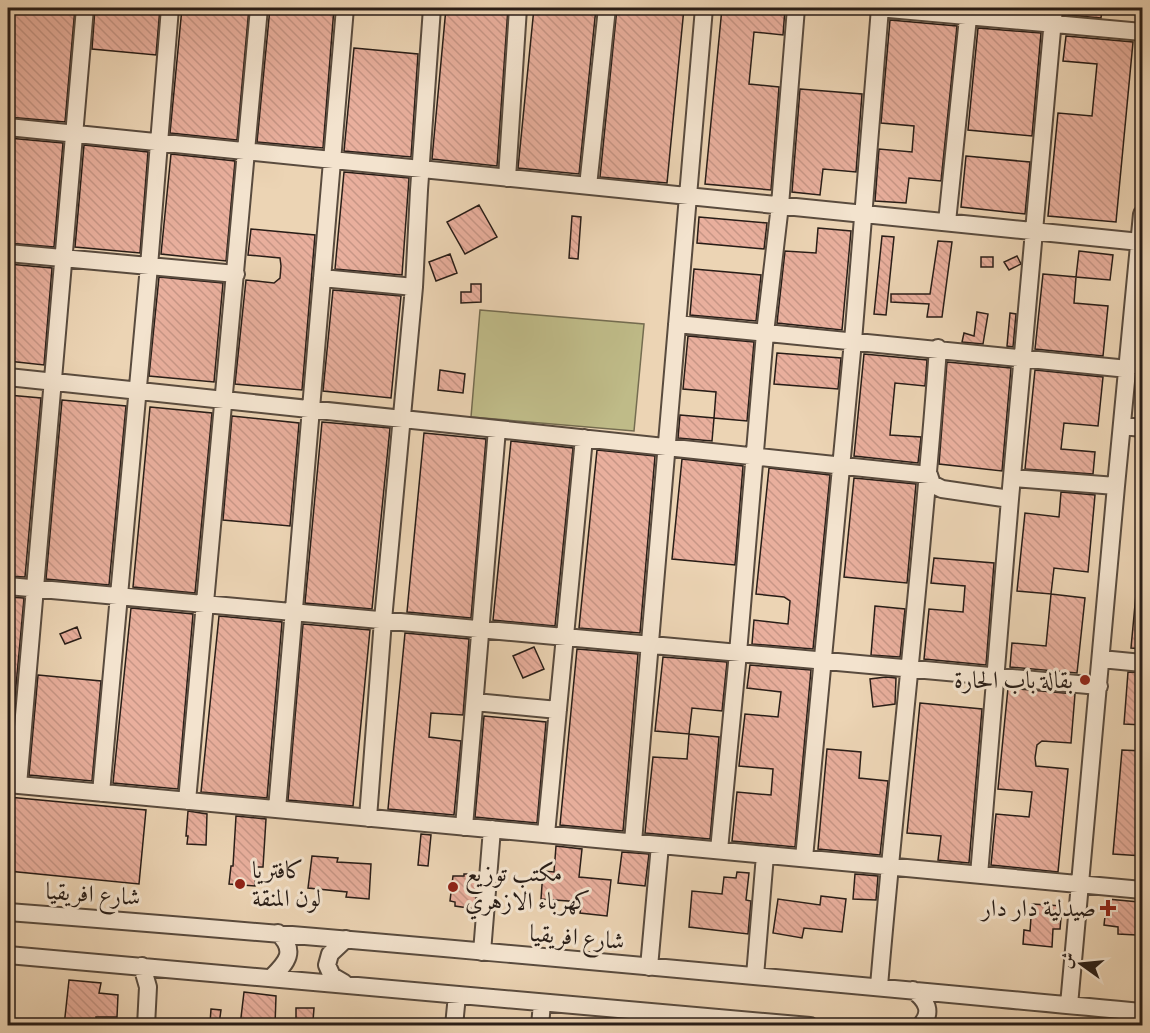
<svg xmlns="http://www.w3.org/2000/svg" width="1150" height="1033" font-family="'IM FELL DW Pica',Amiri,serif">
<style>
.green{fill:#bfbb88;stroke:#746c50;stroke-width:1.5}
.building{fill:url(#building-back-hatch);stroke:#281d17;stroke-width:1.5}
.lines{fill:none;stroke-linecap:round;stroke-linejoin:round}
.minor-casing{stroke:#594b3e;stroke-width:20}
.minor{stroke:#f3e3ce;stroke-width:16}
.poi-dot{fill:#8f2418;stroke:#f3e3ce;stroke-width:2}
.labels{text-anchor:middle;stroke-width:6;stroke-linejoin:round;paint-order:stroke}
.poi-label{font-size:24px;fill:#281d17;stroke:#f3e3ce;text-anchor:end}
.street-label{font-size:24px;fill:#281d17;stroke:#f3e3ce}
</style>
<defs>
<pattern id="building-back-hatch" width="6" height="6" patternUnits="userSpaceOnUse" patternTransform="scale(1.5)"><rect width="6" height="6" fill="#e9af9d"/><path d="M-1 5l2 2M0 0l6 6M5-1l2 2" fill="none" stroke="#c89686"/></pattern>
</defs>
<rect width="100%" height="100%" fill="#ecd4b4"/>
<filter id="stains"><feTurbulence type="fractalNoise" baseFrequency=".00333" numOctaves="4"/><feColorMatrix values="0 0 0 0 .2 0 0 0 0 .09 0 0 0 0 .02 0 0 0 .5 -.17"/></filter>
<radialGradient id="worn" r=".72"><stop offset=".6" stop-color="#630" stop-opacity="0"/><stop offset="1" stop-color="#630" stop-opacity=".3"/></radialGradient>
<!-- green -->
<path class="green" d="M480,310l164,14 -10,107 -163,-14z"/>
<!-- building -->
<path class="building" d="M11,8h64l-10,114 -57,-5v-70z
M95,8h65l-4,47 -64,-6z
M182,8h67l-12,132 -67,-7z
M270,8h64l-11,140 -66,-6z
M446,8h62l-11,158 -65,-7z
M534,8h62l-17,166 -61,-6z
M617,8h67l-17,175 -67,-6z
M722,8l63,1 -2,26 -29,-3 -5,52 30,3 -8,103 -66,-6z
M1068,8h34l-1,10 -33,-3z
M890,20l67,6 -16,155 -32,-3 -3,25 -31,-2 4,-52 33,3 2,-26 -33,-3z
M978,28l63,5 -9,103 -64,-6z
M1066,36l67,6 -17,180 -68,-6 10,-103 34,3 5,-52 -34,-3z
M354,48l64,6 -7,103 -67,-6z
M800,89l62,5 -6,78 -33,-3 -3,26 -28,-3z
M8,138l55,5 -9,104 -46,-4z
M84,145l64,7 -8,101 -65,-6z
M171,154l64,7 -9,100 -65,-7z
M966,156l64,6 -5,52 -64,-7z
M344,172l65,6 -7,97 -67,-6z
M479,205l18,32 -32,17 -18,-32z
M572,216l9,1 -3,42 -9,-1z
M699,217l68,6 -3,26 -67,-6z
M818,228l33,3 -9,99 -65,-7 8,-72 31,2z
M251,229l64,6 -13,155 -67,-6 11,-104 28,3 6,-5 1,-12 -1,-8 -32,-3z
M882,236l12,1 -8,78 -12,-1z
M938,241l14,1 -10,75h-15l2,-13 -38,-2v-8h39z
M1079,251l34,4 -3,25 -34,-3z
M450,254l7,19 -21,8 -7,-19z
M1017,256l4,8 -12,6 -5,-8z
M981,257h12v10h-12z
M8,264l44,4 -8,97 -36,-4z
M694,269l67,6 -5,46 -66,-6z
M1043,274l33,3 -2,26 34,3 -5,50 -68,-7z
M159,277l64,6 -9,99 -65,-6z
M471,284h10v18l-20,1v-11h10z
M333,290l68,6 -10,102 -68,-7z
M977,312l11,2 -5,30 -21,-2 2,-9 10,3z
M1010,313l6,1 -3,33 -6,-1z
M688,336l66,6 -7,79 -33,-3 2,-26 -33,-3z
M777,353l64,5 -3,31 -64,-5z
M864,354l63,6 -2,26 -30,-3 -5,52 31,2 -3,26 -64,-7z
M947,362l64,6 -9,103 -63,-7z
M440,370l25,4 -2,19 -25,-3z
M1035,370l68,7 -5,49 -34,-3 -3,26 34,3 -2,22 -68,-5z
M8,395l33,3 -16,179 -17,-1z
M62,400l64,6 -17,179 -63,-6z
M150,407l62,6 -17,180 -62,-6z
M680,415l34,3 -2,23 -34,-3z
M232,416l67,7 -9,103 -67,-6z
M322,422l68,6 -18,181 -67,-6z
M424,433l62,6 -15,179 -64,-6z
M511,441l62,7 -18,178 -62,-6z
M597,450l58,6 -15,177 -61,-5z
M682,459l61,7 -8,99 -63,-6z
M769,468l61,7 -17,174 -61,-5 2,-24 34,4 2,-23 -6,-4 -28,-3z
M854,478l62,6 -9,99 -63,-6z
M1061,492l34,3 -7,77 -34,-4 -3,26 -34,-3 8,-78 34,4z
M934,558l60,5 -8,102 -62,-6 5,-50 34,3 2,-26 -34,-3z
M1051,594l34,4 -8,75 -67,-6 2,-24 34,3z
M1136,594l7,1v54l-12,-1z
M8,597l16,1 -16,176z
M875,606l30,3 -5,48 -29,-2z
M131,608l62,6 -15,175 -65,-6z
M219,616l63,6 -15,176 -66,-6z
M303,624l67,6 -17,176 -65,-6z
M77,627l4,11 -16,6 -5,-10z
M405,633l64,6 -6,76 -32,-2 -2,24 32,4 -7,74 -66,-6z
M534,647l10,22 -21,9 -10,-22z
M577,649l61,5 -15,177 -63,-6z
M663,657l64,5 -5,49 -30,-3 -3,26 -34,-3z
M750,665l61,5 -16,177 -63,-6 5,-49 34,3 2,-26 -34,-3 6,-52 33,3 3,-25 -34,-4z
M1128,672l15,1v52l-19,-1z
M38,675l63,6 -9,100 -63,-6z
M886,677l10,1 -1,26 -22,3 -3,-28z
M1008,688l67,6 -4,49 -29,-2 -5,4 -2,13 1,8 32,3 -10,103 -67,-7 5,-51 33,3 3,-25 -34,-3z
M920,703l62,6 -13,154 -31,-3 3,-24 -34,-3z
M484,716l62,6 -9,101 -62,-6z
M689,734l30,3 -9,102 -65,-6 8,-76 34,2z
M827,749l34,3 -2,26 29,3 -8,74 -62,-6z
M1122,750l21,1v105l-30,-2z
M8,797l138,13 -7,74 -131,-13z
M188,811l19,3 -1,31 -19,-1 1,-8h-2z
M236,816l30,3 -3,48h-7l-1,19 -26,-2 2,-18h2z
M421,834l10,1 -3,31 -10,-1z
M556,846l26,3 -3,28 32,3 -4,36 -27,-3 2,-11 -41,-3 2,-28 11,1z
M622,852l27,2 -4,32 -27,-3z
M312,856l26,2 -1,4 34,2 -2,35 -23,-2 1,-5 -39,-4z
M737,872l12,1 -3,27 5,1 -3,33 -59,-7 3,-36 30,3 2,-17 12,1z
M464,874h11v3h3l-3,32 -20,-3v-4l-5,-1 3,-25h11z
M855,874l23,2 -2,24 -23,-1z
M821,896l25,3 -4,33 -38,-4 -2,10 -29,-5 5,-34 42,6z
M1107,899l32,3 -3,33 -18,-1v-7l-14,-2z
M1032,904l30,2 -2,23h-7l-1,18 -29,-3 1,-14 6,1z
M69,980l32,3 -2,10 19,2 -1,22h-21v9h-32z
M244,992l32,4 -1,30h-35z
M296,1008h18l-1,13 -17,-1z
M211,1009l10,1 -2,14 -9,-1z"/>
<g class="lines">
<!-- minor casing -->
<g class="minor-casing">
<path id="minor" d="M878,8l264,24
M8,127l1132,115
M507,178l11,-170
M588,186l19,-178
M947,222l22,-214
M8,253l228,21
M322,278l92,9
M677,324l451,45
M8,377l921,98 3,9 10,5 68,10
M1123,426l19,2
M1012,478l104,8
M8,586l1091,100
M1101,659l41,4
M475,702l83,8
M8,784l1134,106
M18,785l67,-777
M101,793l48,-527 21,-258
M187,801l72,-793
M277,809l68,-801
M368,818l15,-198 31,-333 5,-97 13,-182
M464,827l33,-398
M546,834l38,-396
M633,842l71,-834
M719,850l19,-197 27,-320 15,-128 16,-197
M804,858l49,-517 27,-333
M979,875l31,-376 44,-491
M8,912c378,29 756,65 1134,100
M482,952l10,-123
M8,955c267,22 534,48 802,71
M142,966l6,21 -2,39
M649,967l11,-122
M755,976l10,-121
M272,977c15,-15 25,-26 6,-44
M344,983l-12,-7 -5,-11 3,-11 16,-15
M879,986c18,-212 44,-425 59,-638
M913,990c13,10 21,22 7,36
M1069,1005l47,-519 26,-272
M454,1026l3,-31
M540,1026l2,-23"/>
</g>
<!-- minor -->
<use href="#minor" class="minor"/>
</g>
<!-- markers -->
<g class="poi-dot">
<circle cx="1085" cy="680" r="6"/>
<circle cx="240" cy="884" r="6"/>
<circle cx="453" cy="887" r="6"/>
<path d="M1105 899h6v6h6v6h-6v6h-6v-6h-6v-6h6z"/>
</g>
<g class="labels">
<!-- poi labels -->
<g class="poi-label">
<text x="1073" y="688">بقالة باب الحارة</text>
<text x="252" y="878" text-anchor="start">كافتريا<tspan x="252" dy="28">لون المنقة</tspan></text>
<text x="465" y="881" text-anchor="start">مكتب توزيع<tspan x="465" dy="28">كهرباء الازهري</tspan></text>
<text x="1096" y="916">صيدلية دار دار</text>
</g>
<!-- street labels -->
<g class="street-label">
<text transform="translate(93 894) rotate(4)" y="8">شارع افريقيا</text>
<text transform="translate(577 937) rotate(5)" y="8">شارع افريقيا</text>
</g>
</g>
<!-- margin -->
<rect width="1150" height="1033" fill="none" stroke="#ecd4b4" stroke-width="30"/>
<rect x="9" y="9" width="1132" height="1015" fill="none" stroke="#281d17" stroke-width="3"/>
<rect x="15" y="15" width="1120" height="1003" fill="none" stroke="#281d17" stroke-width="1.5"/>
<!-- north arrow -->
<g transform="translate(1081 964) rotate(285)" stroke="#f3e3ce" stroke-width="4.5" paint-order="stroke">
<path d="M0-4.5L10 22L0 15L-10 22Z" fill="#281d17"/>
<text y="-9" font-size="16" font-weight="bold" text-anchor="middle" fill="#281d17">ش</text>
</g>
<rect width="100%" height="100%" filter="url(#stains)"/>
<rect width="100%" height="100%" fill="url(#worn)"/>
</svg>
